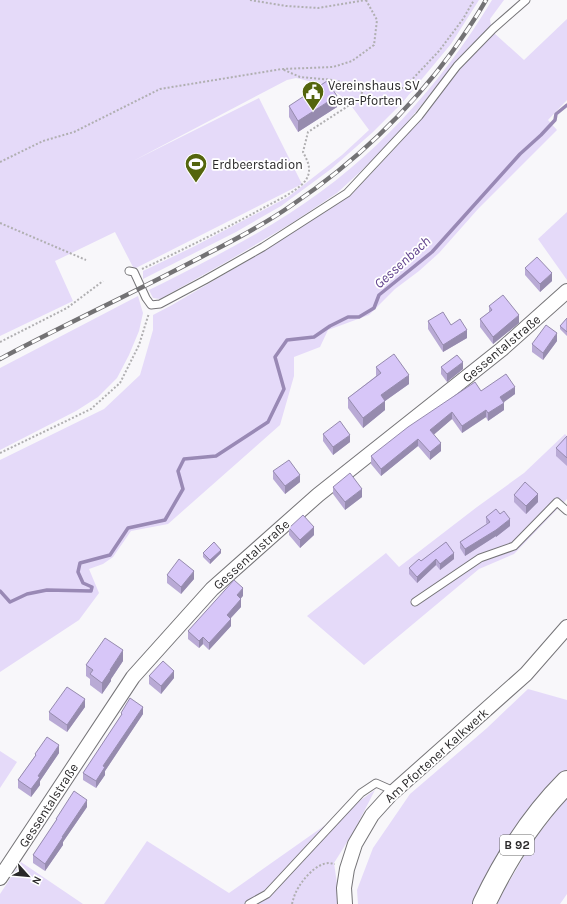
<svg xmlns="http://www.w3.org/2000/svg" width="567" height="904" font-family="Karla,sans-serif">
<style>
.green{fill:#e5daf9}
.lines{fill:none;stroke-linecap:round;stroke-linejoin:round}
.stream{stroke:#9989b5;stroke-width:3.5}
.service-casing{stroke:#757477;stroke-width:9}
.minor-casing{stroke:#757477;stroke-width:16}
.primary-casing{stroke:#757477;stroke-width:24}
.path{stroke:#b0afb1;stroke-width:2;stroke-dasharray:2 2;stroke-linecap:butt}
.service{stroke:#fff;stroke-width:7}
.minor{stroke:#fff;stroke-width:14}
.primary{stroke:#fff;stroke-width:22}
.rail-casing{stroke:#737274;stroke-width:4.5}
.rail{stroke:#fff;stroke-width:3;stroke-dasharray:9;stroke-linecap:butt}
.wall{fill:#b9aad5}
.shaded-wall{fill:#968bae}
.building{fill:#d7c6f8;stroke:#968bae}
.labels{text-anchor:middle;stroke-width:3.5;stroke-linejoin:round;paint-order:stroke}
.shield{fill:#fff;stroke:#696869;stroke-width:1}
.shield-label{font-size:12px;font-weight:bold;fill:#292829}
.poi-label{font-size:13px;fill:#292829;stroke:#fff;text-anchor:start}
.street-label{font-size:13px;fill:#292829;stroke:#fff}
.water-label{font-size:14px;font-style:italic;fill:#61438d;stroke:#fff}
</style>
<rect width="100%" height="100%" fill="#f8f7fa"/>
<!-- green -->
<path class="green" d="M0,0h479l-28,44 -49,59 -29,29 -42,37 -50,37 -45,26 -93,47v-8l50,-24 95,-50 54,-42 27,-25 -22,-30 -22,-15 -29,-7 -9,2 -154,81 126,-63 43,86 -168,85 -19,-37 -60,29 18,40 -73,35z
M492,0h12l-14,19 1,7 -35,37 -60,73 -23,24 -36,33 -45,30 -64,38 -68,38 -7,-1 -4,-8c48,-24 96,-48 141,-77 83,-53 151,-128 202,-213z
M567,19v81l-19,20 9,10 -79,79 -39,44 -20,18 -24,18 -26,26 -41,15 -8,17 -26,10v19l-14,49 -112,99 -37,7 -18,26 -10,7 -14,5 10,24 -20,27 -79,52v-212l104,-51 36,-34 13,-45v-15l19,-10 92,-54 86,-55 47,-50 24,-28 39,-50 34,-35 30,27z
M567,212v68l-29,-41z
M138,296l5,17 -4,18 -10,24 -12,23 -19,19 -22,14 -76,39v-82z
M565,434l2,2v63l-53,55 -35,15 -115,96 -57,-49 79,-63 13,14 78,-60 47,-34z
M528,689l39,11v71l-10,10 -68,90 -17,33h-114l-1,-14 16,-42 37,-54 77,-66z
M0,751l17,11 -17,26z
M375,790l-21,41 -20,32 6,41h-236l43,-63 82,52z
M567,796v98l-7,10h-63l9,-17 26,-44z
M21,862l62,42h-83v-10z"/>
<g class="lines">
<!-- stream -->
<path class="stream" d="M0,591l10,11 17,-8 20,-4 44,1 1,-4 -9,-4 -5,-11 2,-9 30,-8 18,-27 37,-8 18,-31 -5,-18 6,-12 32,-3 52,-34 16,-33 -9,-32 12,-17 27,-3 16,-11 18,-9h11l15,-9 5,-13 53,-43 88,-98 21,-19 14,-15 1,-6 11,-9"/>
<!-- service casing -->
<g class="service-casing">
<path id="service" d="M129,271l5,1 12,26 5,7 9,-1 45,-24 58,-33 84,-54 72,-77 38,-50 36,-37 33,-29
M415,602l65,-44 34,-12 43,-44 10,9
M249,904l18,-10 94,-101 15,-10 18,8"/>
</g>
<!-- minor casing -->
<g class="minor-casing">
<path id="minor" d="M0,878l133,-201 79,-88 106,-94 184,-146 65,-58
M345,904l-1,-16 3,-19 8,-25 17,-29 19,-21 135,-120 41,-47"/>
</g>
<!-- primary casing -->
<g class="primary-casing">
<path id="primary" d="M484,904c21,-44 48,-87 83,-122"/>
</g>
<!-- path -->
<path class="path" d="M250,0l36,6 32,2 48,-8
M366,0l11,20 -3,25 -22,16 -19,6 -51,2 18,8 33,3 31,8h40l35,-37 24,-32 11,-19
M0,162l43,-21 31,-9 86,-43 122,-20
M0,223l86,37
M142,269c42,-20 83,-40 123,-62 11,-6 37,-18 42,-29 5,-10 0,-18 -4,-26l5,-20 51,-33 5,-11
M0,342l67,-34 36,-27
M0,453l91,-44 29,-26 19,-38 10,-32
M292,904c1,-4 2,-8 4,-12 5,-11 20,-29 33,-29 2,0 4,1 6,1"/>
<!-- service -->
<use href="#service" class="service"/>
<!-- minor -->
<use href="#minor" class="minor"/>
<!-- primary -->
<use href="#primary" class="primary"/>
<!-- rail casing -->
<g class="rail-casing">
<path id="rail" d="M0,359c58,-31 118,-59 176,-89 40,-21 80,-40 116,-65 62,-42 116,-93 160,-153 12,-17 24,-34 34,-52"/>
</g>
<!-- rail -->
<use href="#rail" class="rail"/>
</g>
<!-- wall -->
<path class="wall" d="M289,106l48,1 -39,25 -9,-15z
M525,268l27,13 -12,11 -15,-17z
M489,306l30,17 -26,21 -13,-17v-8l9,-7z
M567,318v18l-7,-7v-3z
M428,321l23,4 16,13 -24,14 -15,-23z
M557,341l-14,19 -11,-8v-8z
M376,367l33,17 -24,17v9l-22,18 -15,-20v-10l28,-22z
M441,367l22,2 -16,13 -6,-8z
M481,391l34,3 -12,8 1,8 -16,11 -2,-4 -24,16 -10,-14 -19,16 8,16 -11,9 -12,-14 -37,30 -10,-12v-8z
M323,434l27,8 -17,13 -10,-14z
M567,436v30l-11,-10v-8z
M273,471l27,11 -15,12 -12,-15z
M333,487l29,10 -17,13 -12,-16z
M514,495l24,7 -12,12 -12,-12z
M500,514l10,12 -14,11v-1l-31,20 -5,-8v-6l27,-18 -1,-1v-6z
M289,528l25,7 -14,13 -11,-13z
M446,542l8,17 -14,11 -4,-5 -19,18 -8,-9v-6l12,-7z
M203,553h18l-11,11 -7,-7z
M167,575l27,4 -13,15 -14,-11z
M243,596l-3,2 1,9 -10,11v8l-22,24 -6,-6 -4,4 -11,-9v-8z
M123,661l-12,18v2l-9,13 -12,-9v-6l-4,-3v-11z
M149,676l25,2 -13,16 -12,-10z
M85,707l-18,25 -18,-12v-8z
M121,713l22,1 -38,57v4l-9,13 -13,-8v-7l38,-57z
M59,753l-19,28v4l-9,12 -13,-9v-8l17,-24v-2z
M87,807l-24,35v3l-18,26 -12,-8v-8l23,-34v-2z"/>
<!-- shaded-wall -->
<path class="shaded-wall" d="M337,96v11l-39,25v-11z
M552,273v8l-12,11v-8z
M519,315v8l-26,21v-7z
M467,330v8l-24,14v-7z
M557,333v8l-14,19v-7z
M463,362v7l-16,13v-8z
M409,375v9l-24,17v9l-22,18v-10l18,-23z
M515,387v7l-15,11v-8z
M504,403v7l-16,11v-8z
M486,410v7l-24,16v-7z
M452,412v7l-22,19v-8z
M350,435v7l-17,13v-8z
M418,439v7l-37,30v-7z
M441,443v8l-11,9v-8z
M300,475v7l-15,12v-8z
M362,489v8l-17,13v-8z
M538,494v8l-12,12v-8z
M510,519v7l-14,11v-7z
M314,527v8l-14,13v-8z
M496,530v6l-31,20v-7z
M221,550v3l-11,11v-4z
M454,553v6l-14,11v-6z
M436,559v6l-19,18v-6z
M194,571v8l-13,15v-7z
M243,588v8l-6,7v-8z
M241,599v8l-14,15v-7z
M231,619v7l-22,24v-7z
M203,637v7l-4,4v-7z
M123,650v11l-12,18v2l-9,13v-11l8,-13z
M174,671v7l-13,16v-8z
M85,699v8l-18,25v-7z
M143,707v7l-38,57v4l-9,13v-7l7,-15z
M59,745v8l-19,28v4l-9,12v-8l7,-13z
M87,800v7l-24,35v3l-18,26v-7l17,-27z"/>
<!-- building -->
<path class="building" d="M327,81l10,15 -39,25 -9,-15z
M537,257l15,16 -12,11 -15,-16z
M503,295l16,20 -26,22 -13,-18 12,-9 -3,-4z
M443,312l8,13 9,-6 7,11 -24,15 -15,-24z
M567,318v14l-7,-6z
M546,325l11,8 -14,20 -11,-9z
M394,354l15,21 -28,20 4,6 -22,17 -15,-20 33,-25 -5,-6z
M457,355l6,7 -16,12 -6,-7z
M506,374l9,13 -15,10 4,6 -16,10 -2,-3 -24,16 -10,-14 -22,18 11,13 -11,9 -12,-13 -37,30 -10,-13 37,-29 67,-45 6,9z
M340,421l10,14 -17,12 -10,-13z
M567,436v22l-11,-10z
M289,460l11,15 -15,11 -12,-15z
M350,473l12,16 -17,13 -12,-15z
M525,482l13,12 -12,12 -12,-11z
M496,509l4,5 4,-3 6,8 -14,11 -31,19 -5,-7 30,-20 -4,-5z
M303,515l11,12 -14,13 -11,-12z
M214,542l7,8 -11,10 -7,-7z
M446,542l8,11 -14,11 -4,-5 -19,18 -8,-9 10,-9 2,2z
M179,559l15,12 -13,16 -14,-12z
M234,580l9,8 -6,7 4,4 -14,16 4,4 -22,24 -6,-6 -4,4 -11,-10z
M105,638l18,12 -13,20h1l-9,13 -12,-9 3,-4 -7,-5z
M163,661l11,10 -13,15 -12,-10z
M67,687l18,12 -18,26 -18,-13z
M130,698l13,9 -40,59 2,1 -9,14 -13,-8 39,-59 -1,-1z
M47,737l12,8 -21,31 2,1 -9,12 -13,-9 18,-25 -1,-1z
M74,791l13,9 -25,37h1l-18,27 -12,-9 24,-36h-1z"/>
<!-- icons -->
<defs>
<g id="civic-pin" transform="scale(1.15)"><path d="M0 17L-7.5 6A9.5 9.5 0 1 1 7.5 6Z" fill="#54650d" stroke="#fff"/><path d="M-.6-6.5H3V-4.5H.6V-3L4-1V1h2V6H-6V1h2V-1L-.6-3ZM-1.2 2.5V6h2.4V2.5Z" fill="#fff"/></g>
<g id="stadium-pin" transform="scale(1.15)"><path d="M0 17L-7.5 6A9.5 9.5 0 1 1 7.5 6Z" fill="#54650d" stroke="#fff"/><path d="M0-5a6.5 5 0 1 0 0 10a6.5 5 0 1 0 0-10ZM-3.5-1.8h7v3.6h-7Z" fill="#fff"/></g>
</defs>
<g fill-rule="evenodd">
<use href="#civic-pin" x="313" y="92"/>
<use href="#stadium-pin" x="196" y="164"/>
</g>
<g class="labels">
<!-- shield labels -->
<rect class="shield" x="500" y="835" width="34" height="20" rx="3"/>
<g class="shield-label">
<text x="517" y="849">B 92</text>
</g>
<!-- poi labels -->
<g class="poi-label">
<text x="328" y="90">Vereinshaus SV<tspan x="328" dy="15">Gera-Pforten</tspan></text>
<text x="212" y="169">Erdbeerstadion</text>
</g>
<!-- street labels -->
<g class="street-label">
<text transform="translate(501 348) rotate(-40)" y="5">Gessentalstraße</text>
<text transform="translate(251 554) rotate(-42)" y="5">Gessentalstraße</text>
<text transform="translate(436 755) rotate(-42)" y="5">Am Pfortener Kalkwerk</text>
<text transform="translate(48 805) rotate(-57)" y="5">Gessentalstraße</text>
</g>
<!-- water labels -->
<g class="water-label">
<text transform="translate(402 262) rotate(-42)" y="5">Gessenbach</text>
</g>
</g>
<!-- north arrow -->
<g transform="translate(28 876) rotate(117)" stroke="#ffffff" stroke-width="3" paint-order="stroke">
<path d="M0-3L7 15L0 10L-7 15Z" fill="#292829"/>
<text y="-6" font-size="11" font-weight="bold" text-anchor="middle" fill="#292829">N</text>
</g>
</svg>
